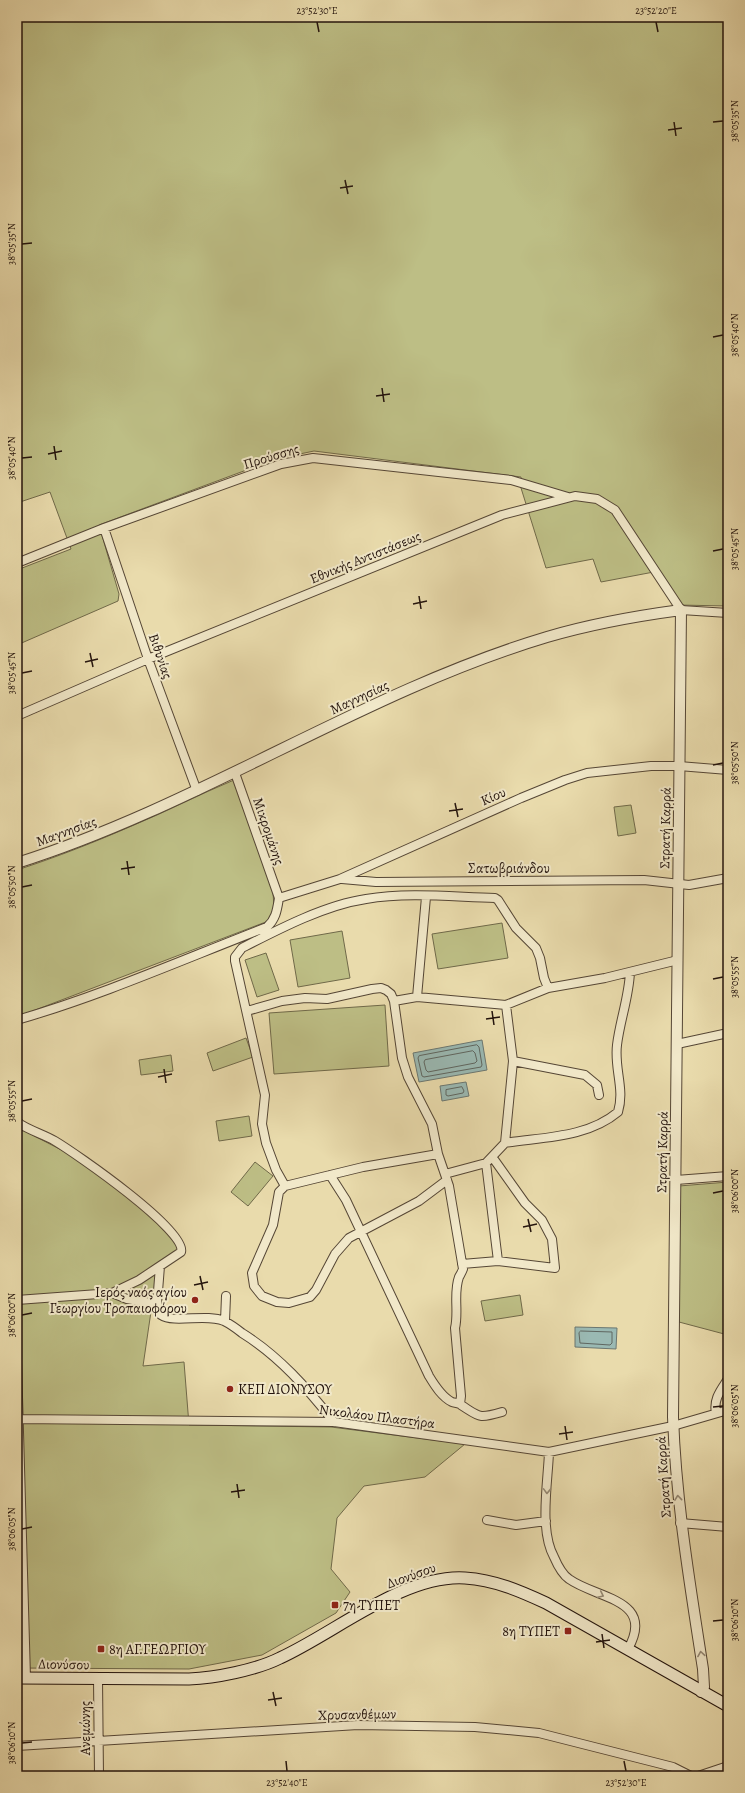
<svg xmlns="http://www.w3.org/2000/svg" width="745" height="1793" font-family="Alegreya,serif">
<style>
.green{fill:#bdbe85;stroke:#706949}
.water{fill:#9ab9b3;stroke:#6b7771}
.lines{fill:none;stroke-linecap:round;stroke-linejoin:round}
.shore{stroke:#5f6660;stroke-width:1}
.minor-casing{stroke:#554635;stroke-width:10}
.tertiary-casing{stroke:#554635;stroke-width:12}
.secondary-casing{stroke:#24140d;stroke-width:13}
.minor{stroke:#f1e8c9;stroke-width:8}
.tertiary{stroke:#f1e8c9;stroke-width:10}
.secondary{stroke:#f1e8c9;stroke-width:11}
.oneway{stroke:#958974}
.ticks{fill:none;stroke:#24140d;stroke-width:1.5}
.poi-dot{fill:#8f2418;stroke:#f1e8c9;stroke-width:1.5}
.labels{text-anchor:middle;stroke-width:4;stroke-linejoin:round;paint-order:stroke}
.street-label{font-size:14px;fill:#24140d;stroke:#f1e8c9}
.poi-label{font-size:14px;fill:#24140d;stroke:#f1e8c9;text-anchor:start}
.neatline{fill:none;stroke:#24140d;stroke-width:1.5}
.ticks-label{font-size:10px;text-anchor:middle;fill:#24140d}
</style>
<rect width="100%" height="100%" fill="#e9dbac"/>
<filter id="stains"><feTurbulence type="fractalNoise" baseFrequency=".005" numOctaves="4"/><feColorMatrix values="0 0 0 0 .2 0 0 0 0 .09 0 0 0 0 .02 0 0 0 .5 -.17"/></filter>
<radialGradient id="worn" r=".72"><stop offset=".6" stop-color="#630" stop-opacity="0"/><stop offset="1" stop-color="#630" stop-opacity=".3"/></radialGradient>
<!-- green -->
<path class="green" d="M17,17h711v589l-50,-1 -19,-34 -58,11 -8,-23 -47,9 -25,-80v-11l-207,-26 -38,8 -177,66 20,69 -1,7 -101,44v-75l54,-21 -21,-57 -33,11z
M234,780l39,112 1,16 -3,12 -254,97v-147c40,-13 78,-28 117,-45 34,-14 66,-31 100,-45z
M631,805l5,28 -18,3 -4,-29z
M502,923l6,35 -70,11 -6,-35z
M342,931l8,47 -52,9 -8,-47z
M266,953l13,37 -22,7 -12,-37z
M385,1005l4,61 -115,8 -5,-61z
M246,1038l7,19 -40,14 -6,-18z
M171,1055l2,16 -32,4 -2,-15z
M249,1116l3,20 -33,5 -3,-20z
M17,1127l60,31 46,33 51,48 5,11 -21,14 -15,102 41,-4 5,63 142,2 134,17 -40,33 -61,9 -27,32 -6,51 19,23 -14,21 -74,42 -73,14 -172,-1z
M255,1162l18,14 -25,30 -17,-14z
M728,1182v153l-49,-13v-136z
M520,1295l3,20 -38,6 -4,-20z"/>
<!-- water -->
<path class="water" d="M482,1040l5,30 -68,12 -6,-29z
M466,1082l3,14 -27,5 -2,-15z
M575,1327l42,1 -1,21 -41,-2z"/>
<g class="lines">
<!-- shore -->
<path class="shore" d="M477,1045l2,2 3,18 -1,2 -57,10 -2,-1 -4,-18 1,-2z
M473,1051l2,2 2,8 -2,2 -47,9 -2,-2 -2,-8 1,-2z
M462,1087l2,4 -1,2 -15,3 -2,-1v-5z
M581,1331l31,1v11l-2,2 -30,-2 -1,-10z"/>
<!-- minor casing -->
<g class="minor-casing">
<path id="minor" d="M104,528l44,131 49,132
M17,563l87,-35 177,-64 32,-6 198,22 57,17
M17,716l131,-57 354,-144 73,-19 22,3 18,11 66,100 47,3
M342,879l34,3 268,-2 45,5 39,-7
M279,898l61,-19 181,-81 44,-18 22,-7 64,-7h28l49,4
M417,997l9,-100
M394,1001l23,-4 89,8 42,-17 57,-10 73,-18
M247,1011l35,-10 23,-3 22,1 45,-10 9,-1 5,2 5,4 3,7 8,57 6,19 24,47 6,30 11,32 14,83c-1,3 -3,6 -4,8 -6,16 0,35 -4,51l6,68 -1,8
M17,1020c86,-25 167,-61 250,-93 9,-8 10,-17 12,-29l-44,-125
M677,1044l51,-11
M513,1061l72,14 12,10 2,10
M17,1122c11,8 26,12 38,19 20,12 133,90 126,111l-21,14 -3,38 4,11c14,9 45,-2 63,6 6,3 13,8 18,12 37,23 65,55 92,89
M17,1132l2,-9
M505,1143c38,-6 82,-5 113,-31 7,-23 -4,-43 -1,-67 3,-25 12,-48 13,-73
M438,1154l-75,13 -78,19 -6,6 -6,33 -21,48 2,13 8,10 15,6 12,1 21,-6 6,-7 19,-36 14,-16 70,-37 28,-21
M486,1163l12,98
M445,1174l41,-11 19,-20 8,-82 -7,-56
M330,1175l16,25 83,176c6,10 13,21 23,26 3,1 7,1 9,3 19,12 17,14 41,7
M676,1180l52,-4
M285,1186l-9,-16 -10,-27 -4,-19 3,-29 -30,-134v-4l7,-9c37,-19 83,-43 124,-49 42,-7 87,-2 129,-1l3,2 18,28 20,20 4,10 4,20 4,10
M462,1264l36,-3 57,7 -3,-29 -10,-19 -17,-17 -32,-45
M112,1293l27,-13 21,-14
M17,1300l95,-7 15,6 30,5
M225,1321l1,-25
M17,1362l9,316
M716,1413c-3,-14 5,-23 12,-34
M17,1419l317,3 215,30 124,-26 55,-16
M549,1452c-1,30 -10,78 5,105 3,7 9,18 15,22 28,20 87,20 59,70
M487,1520l29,5 30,-4
M680,1523l48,4
M98,1679l1,97
M17,1746l341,-21 117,2 64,6 134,34 18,9
M698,1776l30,-10"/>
</g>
<!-- tertiary casing -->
<g class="tertiary-casing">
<path id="tertiary" d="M17,863c184,-58 346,-171 530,-226 44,-13 89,-21 134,-27l-8,807c3,85 17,168 30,252l1,18 -3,5"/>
</g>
<!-- secondary casing -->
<g class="secondary-casing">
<path id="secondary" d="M17,1678l172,1c26,-1 67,-9 91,-21 55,-25 124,-84 185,-80 30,2 55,13 81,25l182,103"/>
</g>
<!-- minor -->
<use href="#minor" class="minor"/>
<!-- tertiary -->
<use href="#tertiary" class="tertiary"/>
<!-- secondary -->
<use href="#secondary" class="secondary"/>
</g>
<!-- one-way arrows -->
<defs><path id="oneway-chevron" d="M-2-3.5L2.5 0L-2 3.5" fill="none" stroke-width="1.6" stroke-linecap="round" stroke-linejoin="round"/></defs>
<g class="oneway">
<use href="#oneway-chevron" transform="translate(547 1491) rotate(92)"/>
<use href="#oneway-chevron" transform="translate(678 1498) rotate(-96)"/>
<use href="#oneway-chevron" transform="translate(601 1595) rotate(25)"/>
<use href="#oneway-chevron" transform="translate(701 1654) rotate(-99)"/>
</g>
<!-- ticks -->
<path class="ticks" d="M317,22l2,10M656,22l2,10M674,122l2,14M713,122l10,-1M668,130l14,-2M345,180l3,14M340,188l13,-2M22,244l10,-1M713,337l10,-2M382,388l2,14M376,396l14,-2M54,446l2,14M48,454l14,-3M22,458l10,-1M713,551l10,-2M419,596l2,13M413,604l14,-3M90,653l3,14M85,662l13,-3M22,673l10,-2M713,765l10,-2M455,803l3,14M449,811l14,-2M127,861l2,14M121,869l14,-2M22,887l10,-2M713,979l10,-2M492,1011l2,14M486,1019l14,-2M164,1069l2,14M158,1077l14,-3M22,1101l10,-2M713,1193l10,-2M528,1219l3,13M523,1227l14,-3M200,1276l3,14M194,1285l14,-3M22,1315l10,-2M713,1407l10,-1M565,1426l2,14M559,1434l14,-2M237,1484l2,14M231,1492l14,-2M22,1529l10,-2M713,1621l10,-1M602,1634l2,14M596,1642l14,-2M273,1692l3,14M268,1700l14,-2M22,1743l10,-1M286,1761l1,10M624,1761l2,10"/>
<!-- markers -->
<g class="poi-dot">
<circle cx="195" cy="1300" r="4"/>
<circle cx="230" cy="1389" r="4"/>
<rect x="331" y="1601" width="8" height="8" rx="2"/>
<rect x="564" y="1627" width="8" height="8" rx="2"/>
<rect x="97" y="1645" width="8" height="8" rx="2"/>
</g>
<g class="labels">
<!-- street labels -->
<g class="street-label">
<text transform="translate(271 456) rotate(-17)" y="5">Προύσσης</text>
<text transform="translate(365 557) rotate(-22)" y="5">Εθνικής Αντιστάσεως</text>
<text transform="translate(161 656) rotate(71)" y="5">Βιθυνίας</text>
<text transform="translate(359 697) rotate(-25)" y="5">Μαγνησίας</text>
<text transform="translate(493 796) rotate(-24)" y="5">Κίου</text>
<text transform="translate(665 828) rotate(-89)" y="5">Στρατή Καρρά</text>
<text transform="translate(66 831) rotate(-20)" y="5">Μαγνησίας</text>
<text transform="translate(269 831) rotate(71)" y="5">Μικρομάνης</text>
<text x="509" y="873">Σατωβριάνδου</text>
<text transform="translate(662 1152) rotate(-89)" y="5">Στρατή Καρρά</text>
<text transform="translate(377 1416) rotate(7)" y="5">Νικολάου Πλαστήρα</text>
<text transform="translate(663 1477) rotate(-94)" y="5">Στρατή Καρρά</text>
<text transform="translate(411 1575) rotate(-20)" y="5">Διονύσου</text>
<text transform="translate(64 1664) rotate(1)" y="5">Διονύσου</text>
<text transform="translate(357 1714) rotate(-1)" y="5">Χρυσανθέμων</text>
<text transform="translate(85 1728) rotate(-90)" y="5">Ανεμώνης</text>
</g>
<!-- poi labels -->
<g class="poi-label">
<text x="187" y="1297" text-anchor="end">Ιερός ναός αγίου<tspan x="187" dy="16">Γεωργίου Τροπαιοφόρου</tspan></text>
<text x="238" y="1394">ΚΕΠ ΔΙΟΝΥΣΟΥ</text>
<text x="343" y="1610">7η ΤΥΠΕΤ</text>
<text x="560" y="1636" text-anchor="end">8η ΤΥΠΕΤ</text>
<text x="109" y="1654">8η ΑΓ.ΓΕΩΡΓΙΟΥ</text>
</g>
</g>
<!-- margin -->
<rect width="745" height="1793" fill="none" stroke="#e9dbac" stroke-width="44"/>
<rect x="22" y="22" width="701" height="1749" class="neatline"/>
<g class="ticks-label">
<text x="317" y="14">23°52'30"E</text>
<text x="656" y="14">23°52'20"E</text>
<text transform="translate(734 121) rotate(-90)" y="4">38°05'35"N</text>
<text transform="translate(11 244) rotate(-90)" y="4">38°05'35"N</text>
<text transform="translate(734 335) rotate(-90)" y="4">38°05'40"N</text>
<text transform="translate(11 458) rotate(-90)" y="4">38°05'40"N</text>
<text transform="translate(734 549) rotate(-90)" y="4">38°05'45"N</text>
<text transform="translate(11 673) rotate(-90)" y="4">38°05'45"N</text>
<text transform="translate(734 763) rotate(-90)" y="4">38°05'50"N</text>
<text transform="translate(11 887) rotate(-90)" y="4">38°05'50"N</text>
<text transform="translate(734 977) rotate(-90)" y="4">38°05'55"N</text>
<text transform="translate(11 1101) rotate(-90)" y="4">38°05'55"N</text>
<text transform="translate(734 1191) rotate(-90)" y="4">38°06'00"N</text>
<text transform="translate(11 1315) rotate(-90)" y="4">38°06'00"N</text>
<text transform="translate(734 1406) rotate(-90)" y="4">38°06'05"N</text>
<text transform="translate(11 1529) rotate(-90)" y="4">38°06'05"N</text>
<text transform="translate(734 1620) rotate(-90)" y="4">38°06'10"N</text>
<text transform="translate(11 1743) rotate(-90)" y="4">38°06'10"N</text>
<text x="287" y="1786">23°52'40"E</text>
<text x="626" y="1786">23°52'30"E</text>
</g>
<rect width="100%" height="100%" filter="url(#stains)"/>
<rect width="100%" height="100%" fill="url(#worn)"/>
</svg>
